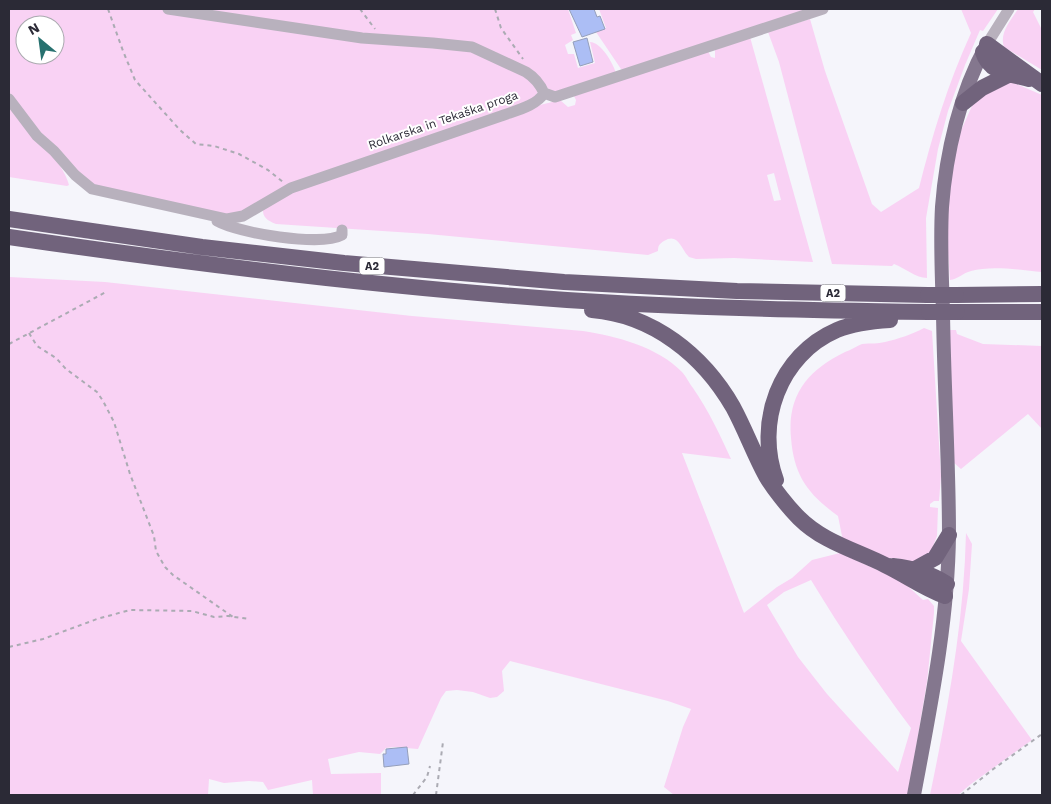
<svg xmlns="http://www.w3.org/2000/svg" width="1051" height="804" font-family="'Work Sans',sans-serif">
<style>
.green{fill:#f9d2f4;fill-rule:evenodd}
.building{fill:#acbef5;stroke:#959fbb}
.lines{fill:none;stroke-linecap:round;stroke-linejoin:round}
.path{stroke:#ababb3;stroke-width:2;stroke-dasharray:4 4;stroke-linecap:butt}
.minor{stroke:#b8b1bd;stroke-width:11}
.major{stroke:#84778e;stroke-width:14}
.highway{stroke:#71637c;stroke-width:16}
.highway-bridge{stroke:#71637c;stroke-width:16}
.labels{text-anchor:middle;stroke-width:4;stroke-linejoin:round;paint-order:stroke}
.shield{fill:#fff;stroke:#6b6a72;stroke-width:1}
.shield-label{font-size:11px;font-weight:bold;fill:#2b2a36}
.street-label{font-size:12px;fill:#2b2a36;stroke:#fff}
</style>
<rect width="100%" height="100%" fill="#f5f5fb"/>
<!-- green -->
<path class="green" d="M9,9h559l8,24 -5,2 2,5 -8,5 3,9h6l4,14 17,-5 -5,-21c11,0 23,21 26,31l-60,19h-4c-12,-11 -24,-23 -39,-31 -40,-20 -83,-21 -127,-24 -24,-2 -48,-5 -72,-8l-1,4 2,1 154,16 55,22 9,8 5,10 -2,8 -14,7 -18,6 1,6 31,-11 24,-6 8,7 7,-2 1,-5 -3,-6 135,-43 3,6 4,1v-8l35,-13 63,225 -79,-4 -38,1 -7,-2c-8,-8 -11,-25 -25,-16 -5,3 -6,5 -6,10l-10,4 -220,-21 -152,-10c-10,-4 -14,-7 -13,-18l15,-7 -1,-4 -32,17 -20,4 -57,-12 -71,-18 -7,-3 -54,-54 -14,-17 -13,-20zM25,25h30v30h-30zM774,173l7,27 -7,1 -7,-26z
M599,9h213l-186,61 -5,-1 -25,-37 10,-4z
M961,9h37l-15,22 -3,-1 -15,35 -17,46 -10,38 -12,69 1,60c-11,0 -22,-10 -33,-14l-2,2 -60,-2 -53,-202 -11,-30 42,-13 15,52 47,133 9,8 38,-24c13,-52 29,-105 52,-155z
M1018,9h17l-2,3 9,18v40l-38,-23c-5,-14 7,-27 14,-38z
M1007,83h7l28,12v177c-20,-2 -51,-7 -71,-1 -8,2 -13,8 -21,9l-4,-55 2,-30 11,-60 13,-29 9,-13z
M9,106c17,20 54,54 60,79l-2,1 -58,-9z
M9,277l96,5 307,34 171,15c33,5 75,16 99,41 4,4 7,11 11,16 16,23 27,47 38,71l-49,-6 62,160 33,-26 15,-9 20,-18 28,-7 62,28 21,19 5,-1 6,7v7l-7,69 -19,113h-234l-10,-8 19,-60 8,-18 -23,-8 -158,-40 -8,10 2,20 -7,6 -7,1 -17,-6 -16,-2 -11,1 -5,7 -23,51 -24,-2 -8,1 -6,6 -21,-2 -31,7 3,15 50,-1v22h-68l-1,-15 -44,10 -5,-8 -14,-1 -25,2 -15,-4 -1,16h-199zM811,580c31,51 64,100 100,148l-13,44 -71,-78 -29,-37 -31,-52 17,-13z
M924,328l8,3 9,145 -2,25h-5l-4,3v3l8,1 -1,28 -6,15 -14,12 -21,-5h-11l-42,-17 -5,-25c-30,-22 -44,-40 -47,-78 -4,-43 17,-68 54,-86 6,-2 12,-6 17,-8 8,-1 16,0 23,-2 13,-3 28,-8 39,-14z
M948,330h8l1,4 26,10 59,2v83l-14,-15 -67,55 -8,-7z
M966,533l6,11 -3,45 -8,52 71,99 -61,44 -13,11h-28c18,-87 34,-174 36,-262z"/>
<!-- building -->
<path class="building" d="M569,9h25l3,8 3,-1 5,13 -23,8z
M587,38l6,24 -13,4 -7,-24z
M407,747l2,17 -25,3 -1,-13h3v-5z"/>
<g class="lines">
<!-- path -->
<path class="path" d="M108,9l15,42 12,29 45,50 16,14 18,2 25,8 29,16 15,12
M360,9l15,20
M495,9l6,19 22,31
M29,333l8,13 19,12 10,11 31,23 6,9 11,21 16,52 24,62 2,15 9,16 8,8 60,42
M9,344l97,-52
M9,647l34,-8 54,-20 33,-9 62,1 22,6 14,-1 21,3
M413,795l14,-18 3,-11
M436,795l7,-53
M961,795l31,-25 50,-36"/>
<!-- minor -->
<path class="minor" d="M987,44l22,-35
M544,93l11,4 268,-88
M9,99l28,37 17,15 21,24 17,14 135,30 16,-3 48,-28 210,-72c13,-5 36,-10 43,-23 -4,-9 -10,-16 -18,-21l-54,-25 -39,-4 -71,-5 -194,-29
M217,221c21,12 104,26 125,14v-5"/>
<!-- major -->
<path class="major" d="M914,795c16,-86 34,-172 35,-260 0,-74 -5,-148 -6,-222 -1,-35 -3,-71 -1,-106 4,-54 18,-114 44,-161"/>
<!-- highway -->
<path class="highway" d="M987,44l55,40
M983,52c6,21 27,22 46,27
M963,103l19,-15 28,-14
M9,219l193,28 142,16 220,19 173,9 191,4
M9,237c185,27 371,50 558,63 121,8 241,10 362,12
M956,295l86,-1
M592,310c61,5 111,45 141,97 12,22 21,47 33,69 7,12 22,31 33,42 24,24 56,32 86,47 21,10 38,23 60,31
M957,312h85
M776,480c-21,-57 3,-125 61,-150 17,-7 35,-9 53,-10
M893,566c20,2 37,7 54,18
M915,569l20,-11 14,-23"/>
<!-- highway-bridge -->
<path class="highway-bridge" d="M928,295h28
M929,312h28"/>
</g>
<g class="labels">
<!-- shield labels -->
<g class="shield">
<rect x="359.5" y="257.5" width="25" height="17" rx="4"/>
<rect x="820.5" y="284.5" width="25" height="17" rx="4"/>
</g>
<g class="shield-label">
<text x="372" y="270">A2</text>
<text x="833" y="297">A2</text>
</g>
<!-- street labels -->
<g class="street-label">
<text transform="translate(443 120) rotate(-19)" y="4">Rolkarska in Tekaška proga</text>
</g>
</g>
<!-- border -->
<rect width="1051" height="804" fill="none" stroke="#2b2a36" stroke-width="20"/>
<!-- north arrow -->
<g transform="translate(40 40) rotate(331)"><circle r="24" fill="#ffffff" stroke="#aaaaaf"/>
<path d="M0-4L9 19L0 12L-9 19Z" fill="#27716f"/>
<text y="-8" font-size="14" font-weight="bold" text-anchor="middle" fill="#2b2a36">N</text>
</g>
</svg>
